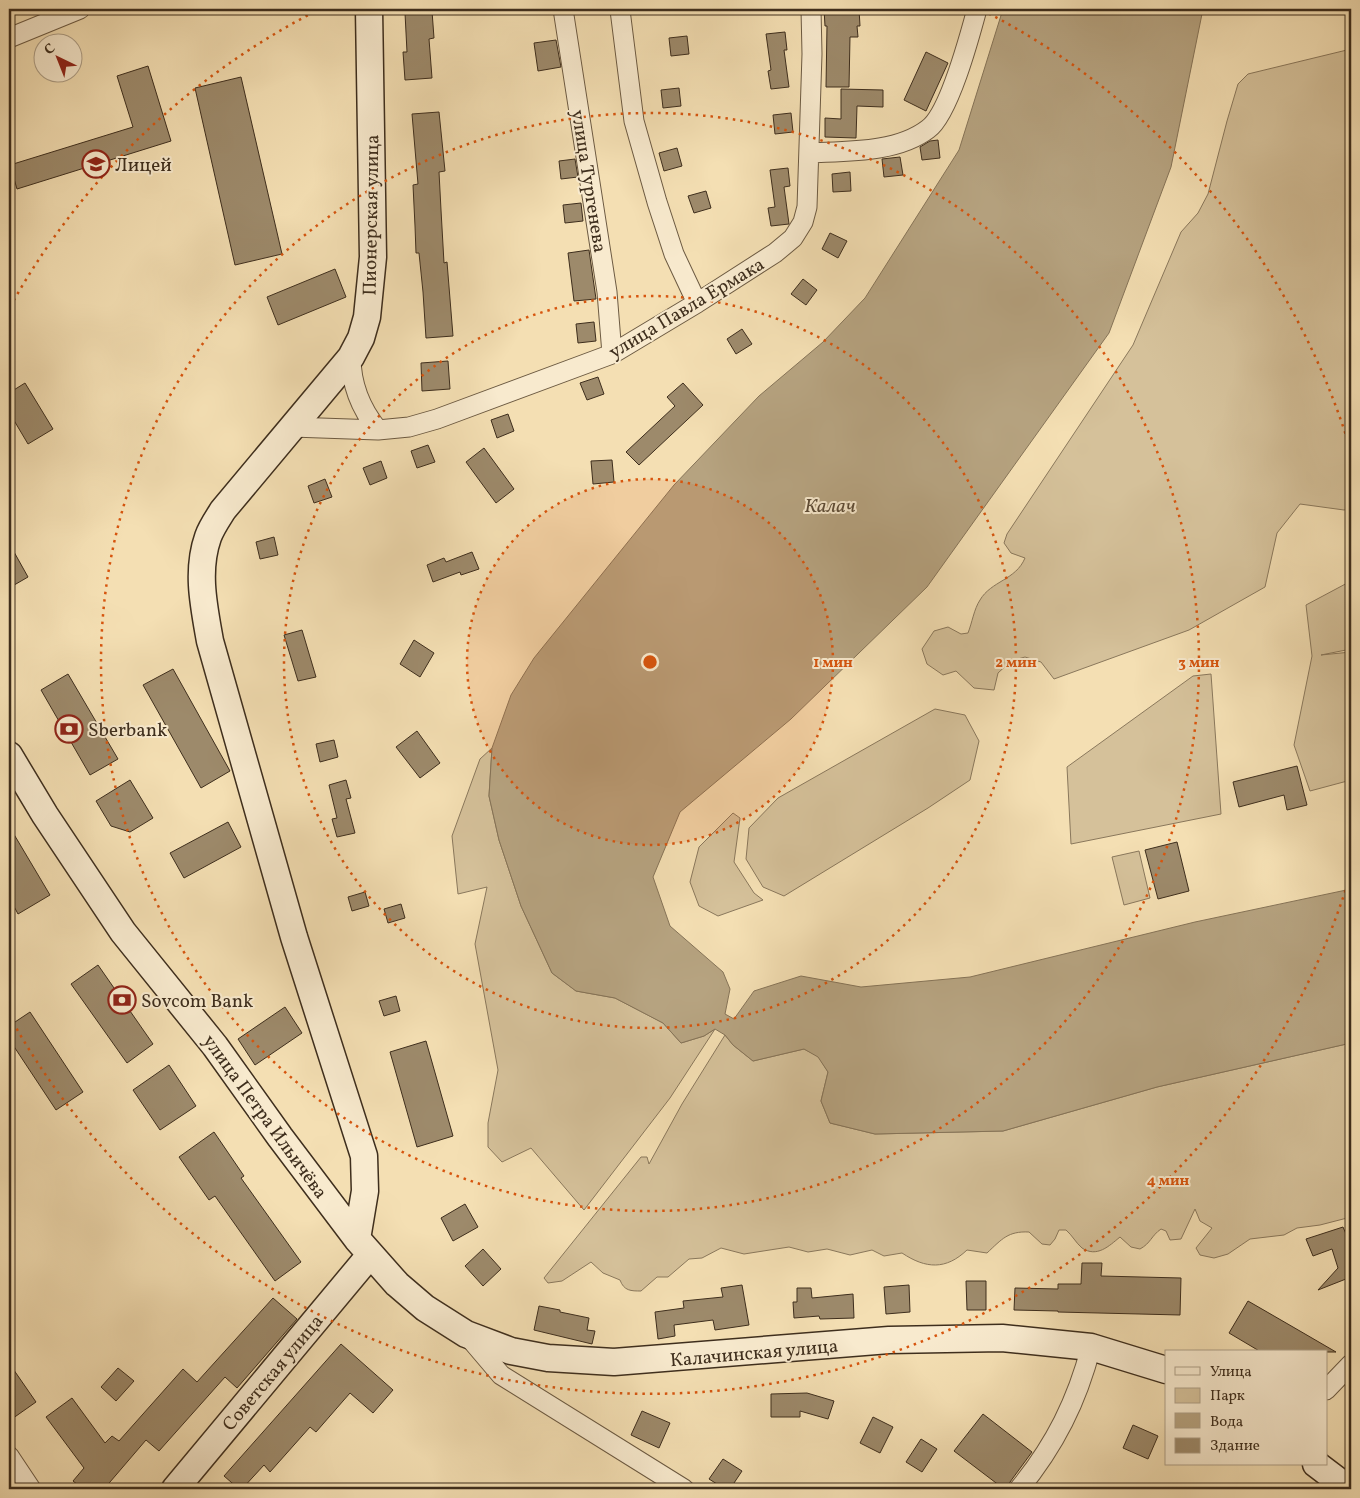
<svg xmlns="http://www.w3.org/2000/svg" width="1360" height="1498" font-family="Vollkorn,serif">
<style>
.green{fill:#d5c19a;stroke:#8a785c}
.water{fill:#b6a380;stroke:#867458}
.building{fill:#9d8a6b;stroke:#3e2e1d}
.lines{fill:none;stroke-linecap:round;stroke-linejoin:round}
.street-casing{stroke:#6c5a42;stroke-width:21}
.secondary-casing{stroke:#3e2e1d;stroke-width:29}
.street{stroke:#f8eace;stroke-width:19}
.secondary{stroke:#f8eace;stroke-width:26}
.ring{fill:none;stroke:#d7550e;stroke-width:2.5;stroke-dasharray:2.5 5}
.labels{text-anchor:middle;stroke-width:4;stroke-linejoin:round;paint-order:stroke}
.poi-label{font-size:19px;fill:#3e2e1d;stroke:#f8eace;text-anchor:start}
.street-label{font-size:19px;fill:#3e2e1d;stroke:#f8eace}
.water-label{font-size:20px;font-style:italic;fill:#5c4b36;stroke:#f8eace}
.centre{fill:#d7550e;stroke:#f8eace;stroke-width:2.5}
.ring-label{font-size:15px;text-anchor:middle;font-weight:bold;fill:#d7550e;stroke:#f8eace;stroke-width:4;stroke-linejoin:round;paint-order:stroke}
</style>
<rect width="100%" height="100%" fill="#f4dfb3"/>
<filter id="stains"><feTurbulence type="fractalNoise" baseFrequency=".004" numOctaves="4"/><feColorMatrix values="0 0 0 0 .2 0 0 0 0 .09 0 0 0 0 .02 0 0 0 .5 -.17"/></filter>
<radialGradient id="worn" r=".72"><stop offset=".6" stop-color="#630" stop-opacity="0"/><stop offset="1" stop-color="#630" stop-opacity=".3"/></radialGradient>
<!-- green -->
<path class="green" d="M1351,49v459l-7,2 -44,-6 -23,29 -12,54 -76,43 -135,49 -13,-17 -16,-5 -14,4 -13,12 -4,17 -20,-2 -18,-17 -13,4 -16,-11 -5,-15 12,-18 14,-4 13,7 7,-1c4,-10 6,-24 12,-33 11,-19 36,-20 45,-42l-14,-5 -7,-10 3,-9 126,-189 48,-113 17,-19 10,-19 19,-73 11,-37 10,-10z
M1351,581v68l-30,6 30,-3v128l-41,11 -16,-46 18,-89 -6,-51z
M1211,674l10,140 -150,30 -4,-77 126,-91z
M935,709l30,6 14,26 -9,39 -42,28 -144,88 -21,-9 -17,-28 3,-31 29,-30z
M492,748l-3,48 10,44 22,66 31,67 24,18 39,7 48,25 18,20 23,-7 11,-7 -45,69 -86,112 -53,-62 -29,14 -14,-15v-24l10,-53 -23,-126 12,-57 -29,7 -6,-58 28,-77z
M733,813l7,5 -6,44 20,31 9,7 -45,16 -19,-10 -9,-24 9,-35z
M1139,851l11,47 -26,7 -12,-48z
M725,1035l8,10 20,16 51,-12 14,7 10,16 -7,29 9,22 45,11 128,-3 154,-44 194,-44v174l-31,8 -23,3 -13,7 -34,4 -22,15 -14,4 -14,-3 -4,-7 16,-20 -12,-7 -5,-12 -14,30 -11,1 -4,-9 -5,-2c-10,7 -10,14 -21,20l-9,-2 -11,-10c-11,9 -23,21 -38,11 -6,-5 -10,-13 -16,-18h-7l-4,9 -5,6 -8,-1 -13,-12c-21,-1 -27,7 -42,21l-20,-3c-21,20 -41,19 -65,3l-18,3 -12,-6 -22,5 -23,-6 -19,3 -19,-5 -45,7 -23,-6 -19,10 -13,1 -21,18h-11l-16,14c-10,0 -17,0 -21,-11l-17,-7 -12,-11 -29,19 -14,2 -4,-5 97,-121h6l2,7 33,-60z"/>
<!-- water -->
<path class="water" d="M1003,9h200l-32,158 -62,166 -182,254 -136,132 -111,93 -27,65 17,49 53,46 7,17 -5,25 9,5 20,-28 47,-15 60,11 109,-10 225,-55 156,-33v154l-194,44 -154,44 -128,3 -45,-11 -9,-22 7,-29 -10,-15 -14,-8 -51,12 -20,-16 -8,-10 -10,-6 -11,7 -23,7 -18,-20 -48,-25 -39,-7 -24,-18 -31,-67 -22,-66 -10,-44 3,-48 19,-53 23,-37 140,-173 85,-89 64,-54 42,-44 94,-148z"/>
<!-- building -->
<path class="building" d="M824,9h35l1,17h-3l1,11h-8l-1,50h-23l1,-61h-2z
M432,11l2,27 -5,1 3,39 -27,2 -2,-28h4l-2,-39z
M785,32l2,18h-3l5,37 -18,2 -3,-18 3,-1 -5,-36z
M687,36l2,18 -18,2 -2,-18z
M556,40l5,27 -23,4 -4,-28z
M926,52l22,11 -22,48 -22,-11z
M148,66l23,75 -154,48 -7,-24 123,-38 -16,-51z
M241,77l41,177 -47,11 -40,-177z
M679,88l2,18 -18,2 -2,-18z
M841,89l42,1v17l-26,-1 -1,32 -31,-1v-19l16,1z
M439,112l6,59 -6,1 2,38 3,53 3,-1 6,74 -27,2 -3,-46 -4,-39h-3l-1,-27 -2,-41 5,-1 -6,-70z
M791,113l2,19 -18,2 -2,-19z
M938,140l2,18 -18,2 -2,-13 10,-6z
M677,148l5,18 -18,5 -5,-18z
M900,157l3,18 -19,2 -2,-18z
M575,159l3,18 -17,2 -2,-18z
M788,168l2,18 -6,1 5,37 -18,2 -3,-18 7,-1 -5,-37z
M850,172l1,19 -18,1 -1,-18z
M706,191l5,17 -17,5 -6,-17z
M581,203l2,18 -18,2 -2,-18z
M830,233l17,8 -9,17 -16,-9z
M589,250l7,49 -22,2 -6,-48z
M335,269l11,28 -68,28 -11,-28z
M803,279l14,11 -11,15 -15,-11z
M594,322l2,19 -18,2 -2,-19z
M742,329l10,15 -16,10 -9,-15z
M448,361l2,28 -28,2 -1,-28z
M598,377l6,17 -17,6 -7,-17z
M25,383l28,46 -25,15 -19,-32v-19z
M683,383l20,22 -64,60 -13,-13 49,-46 -8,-9z
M508,414l6,17 -17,7 -6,-18z
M428,445l7,17 -18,6 -6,-17z
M484,448l30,41 -18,14 -30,-41z
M612,460l2,22 -21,2 -2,-23z
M381,461l6,17 -17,7 -7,-17z
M325,479l7,18 -18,6 -6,-17z
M274,537l4,18 -18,4 -4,-17z
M9,543l19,34 -19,11z
M472,552l7,17 -18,6 -1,-3 -27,10 -6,-17 17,-7 2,4z
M302,630l14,47 -18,4 -14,-46z
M414,640l20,13 -14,24 -20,-13z
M173,669l57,102 -29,17 -58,-103z
M68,674l50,85 -28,16 -49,-85z
M417,731l23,32 -20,15 -24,-31z
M334,740l4,17 -18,5 -4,-18z
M1297,766l10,39 -20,5 -3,-15 -45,12 -6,-25z
M130,780l23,38 -23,14 -19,-6 -15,-25z
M346,780l5,18 -5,1 9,34 -18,4 -5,-18 5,-1 -8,-33z
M228,822l13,25 -57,31 -14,-25z
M9,826l41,69 -32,19 -9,-17z
M1177,842l12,49 -31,8 -13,-49z
M365,892l4,14 -17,5 -4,-14z
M401,904l4,14 -17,5 -4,-14z
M98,965l55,79 -26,19 -56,-79z
M396,996l4,15 -16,5 -5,-15z
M285,1007l17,26 -47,32 -17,-26z
M30,1012l53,80 -27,18 -47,-71v-13z
M426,1041l27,95 -36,11 -27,-95z
M169,1065l27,41 -36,24 -27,-40z
M214,1132l30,44 -3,2 60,84 -26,19 -60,-85 -6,4 -30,-43z
M465,1204l13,23 -25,14 -12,-23z
M1343,1227l3,7 5,-2v45l-33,13 20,-22 -6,-19 -19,7 -7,-17z
M483,1249l18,20 -18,17 -18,-20z
M1082,1263h20l-1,13 80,2 -1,37 -122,-3v-1l-44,-1 1,-22 43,1v-5h23z
M966,1281h20v29h-19z
M742,1285l7,40 -34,5 -2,-10 -39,5 1,11 -17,3 -3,-27 29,-4 -1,-7 40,-4 -2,-9z
M909,1285l1,27 -24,2 -2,-27z
M797,1288h14l1,10 41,-4 1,24 -34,1 -1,-3 -25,2 -1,-16h4z
M273,1298l24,21 -60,69 -12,-11 -66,74 -13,-11 -42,49h-21l-10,-8 11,-13 -38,-51 26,-19 33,45 7,-7 7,5 64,-72 14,13z
M1248,1301l45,26 43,25h-75l-32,-19z
M539,1306l21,4v2l29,6 -2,12 8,1 -3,13 -58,-14z
M341,1344l52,46 -20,23 -23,-20 -34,39 -6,-5 -40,45 -6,-7 -22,24h-3l-15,-13z
M9,1363l27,39 -27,19z
M118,1368l16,13 -18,20 -15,-14z
M807,1393l27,8 -6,18 -28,-8v6h-29v-23z
M642,1411l28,12 -11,25 -28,-13z
M983,1414l49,38 -22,30 -2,7h-4l-50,-38z
M873,1417l20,10 -13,26 -20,-10z
M1133,1425l25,11 -10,23 -25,-11z
M921,1439l16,10 -15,23 -16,-10z
M723,1459l19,12 -12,18h-5l-16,-10z"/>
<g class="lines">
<!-- street casing -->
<g class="street-casing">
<path id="street" d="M563,9l44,283 5,62
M620,10l14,111 23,81 17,52 23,49
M9,38l71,-29
M809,153c37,-2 88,0 119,-24 21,-15 42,-94 49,-120
M351,357c0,28 10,52 27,73
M292,427l86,3 31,-3 28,-8 175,-65 85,-51 78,-50 18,-15 10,-16 4,-15 5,-153 -1,-45
M467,1335l34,40 183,114
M1326,1390l25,-26
M9,1456l22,33
M1019,1489c36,-44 58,-88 72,-142"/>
</g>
<!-- secondary casing -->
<g class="secondary-casing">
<path id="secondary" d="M9,755l36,60 78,117 92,114 65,91 77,102 40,45 28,24 41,26 45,17 37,7 66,4 275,-22 113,-2 89,9 75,23
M357,1239l8,-48 -1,-35 -70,-219 -84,-296c-6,-34 -14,-70 -2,-104 3,-9 10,-19 15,-27l128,-153 10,-19 6,-21 6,-60 -4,-248
M1316,1464l33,25
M175,1489l195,-234"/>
</g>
<!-- street -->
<use href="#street" class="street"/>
<!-- secondary -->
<use href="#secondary" class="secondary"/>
</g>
<!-- distance rings -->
<circle cx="650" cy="662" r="183" fill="#d7550e" fill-opacity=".12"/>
<g class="ring">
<circle cx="650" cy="662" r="183"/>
<circle cx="650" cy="662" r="366"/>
<circle cx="650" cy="662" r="549"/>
<path d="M1350 876A732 732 0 0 1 10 1017M10 307A732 732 0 0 1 318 10M982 10A732 732 0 0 1 1350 448"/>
</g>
<!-- icons -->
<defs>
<g id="school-ring" transform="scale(1.4375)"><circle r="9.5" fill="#f8eace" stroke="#8f2418" stroke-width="1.5"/><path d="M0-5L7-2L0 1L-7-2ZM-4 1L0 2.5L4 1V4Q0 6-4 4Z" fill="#8f2418"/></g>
<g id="bank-ring" transform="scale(1.4375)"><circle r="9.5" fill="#f8eace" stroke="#8f2418" stroke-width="1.5"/><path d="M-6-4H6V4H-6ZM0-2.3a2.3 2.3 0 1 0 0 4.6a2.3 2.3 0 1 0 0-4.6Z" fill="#8f2418"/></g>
</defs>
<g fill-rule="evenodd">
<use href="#school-ring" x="96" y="164"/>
<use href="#bank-ring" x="69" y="729"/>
<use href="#bank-ring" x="122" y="1000"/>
</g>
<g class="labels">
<!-- poi labels -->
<g class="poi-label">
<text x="115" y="171">Лицей</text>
<text x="88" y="736">Sberbank</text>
<text x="141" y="1007">Sovcom Bank</text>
</g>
<!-- street labels -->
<g class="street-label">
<text transform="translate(590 181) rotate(81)" y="7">улица Тургенева</text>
<text transform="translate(370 215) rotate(-89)" y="7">Пионерская улица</text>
<text transform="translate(686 307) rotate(-31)" y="7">улица Павла Ермака</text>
<text transform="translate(266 1116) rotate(54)" y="7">улица Петра Ильичёва</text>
<text transform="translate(754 1352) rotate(-5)" y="7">Калачинская улица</text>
<text transform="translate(272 1372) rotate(-50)" y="7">Советская улица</text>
</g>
<!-- water labels -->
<g class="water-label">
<text x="830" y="512">Калач</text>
</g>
</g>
<circle cx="650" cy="662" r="8" class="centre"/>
<g class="ring-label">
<text x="833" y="667">1 мин</text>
<text x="1016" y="667">2 мин</text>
<text x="1199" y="667">3 мин</text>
<text x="1168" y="1185">4 мин</text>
</g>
<!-- margin -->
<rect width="1360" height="1498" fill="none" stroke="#f4dfb3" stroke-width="30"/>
<rect x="10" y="10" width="1340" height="1478" fill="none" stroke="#3e2e1d" stroke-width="2.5"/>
<rect x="15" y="15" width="1330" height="1468" fill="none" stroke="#3e2e1d"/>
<!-- legend -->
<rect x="1165" y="1350" width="162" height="115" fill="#f8eace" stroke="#ae9f87"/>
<rect x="1175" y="1367" width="25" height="8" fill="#f8eace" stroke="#ae9f87"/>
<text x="1210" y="1376" font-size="15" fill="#3e2e1d">Улица</text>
<rect x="1175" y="1388" width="25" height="15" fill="#d5c19a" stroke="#ae9f87"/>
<text x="1210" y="1400" font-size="15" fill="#3e2e1d">Парк</text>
<rect x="1175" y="1413" width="25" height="15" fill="#b6a380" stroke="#ae9f87"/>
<text x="1210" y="1426" font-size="15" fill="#3e2e1d">Вода</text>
<rect x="1175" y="1438" width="25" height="15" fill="#9d8a6b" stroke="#ae9f87"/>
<text x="1210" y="1450" font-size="15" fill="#3e2e1d">Здание</text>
<!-- north arrow -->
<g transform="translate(58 58) rotate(317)"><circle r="24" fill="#f8eace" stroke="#ae9f87"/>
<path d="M0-4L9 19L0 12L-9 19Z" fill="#8f2418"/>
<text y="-8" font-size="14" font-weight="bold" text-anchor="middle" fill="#3e2e1d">С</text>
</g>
<rect width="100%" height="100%" filter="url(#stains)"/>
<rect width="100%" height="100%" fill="url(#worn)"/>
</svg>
